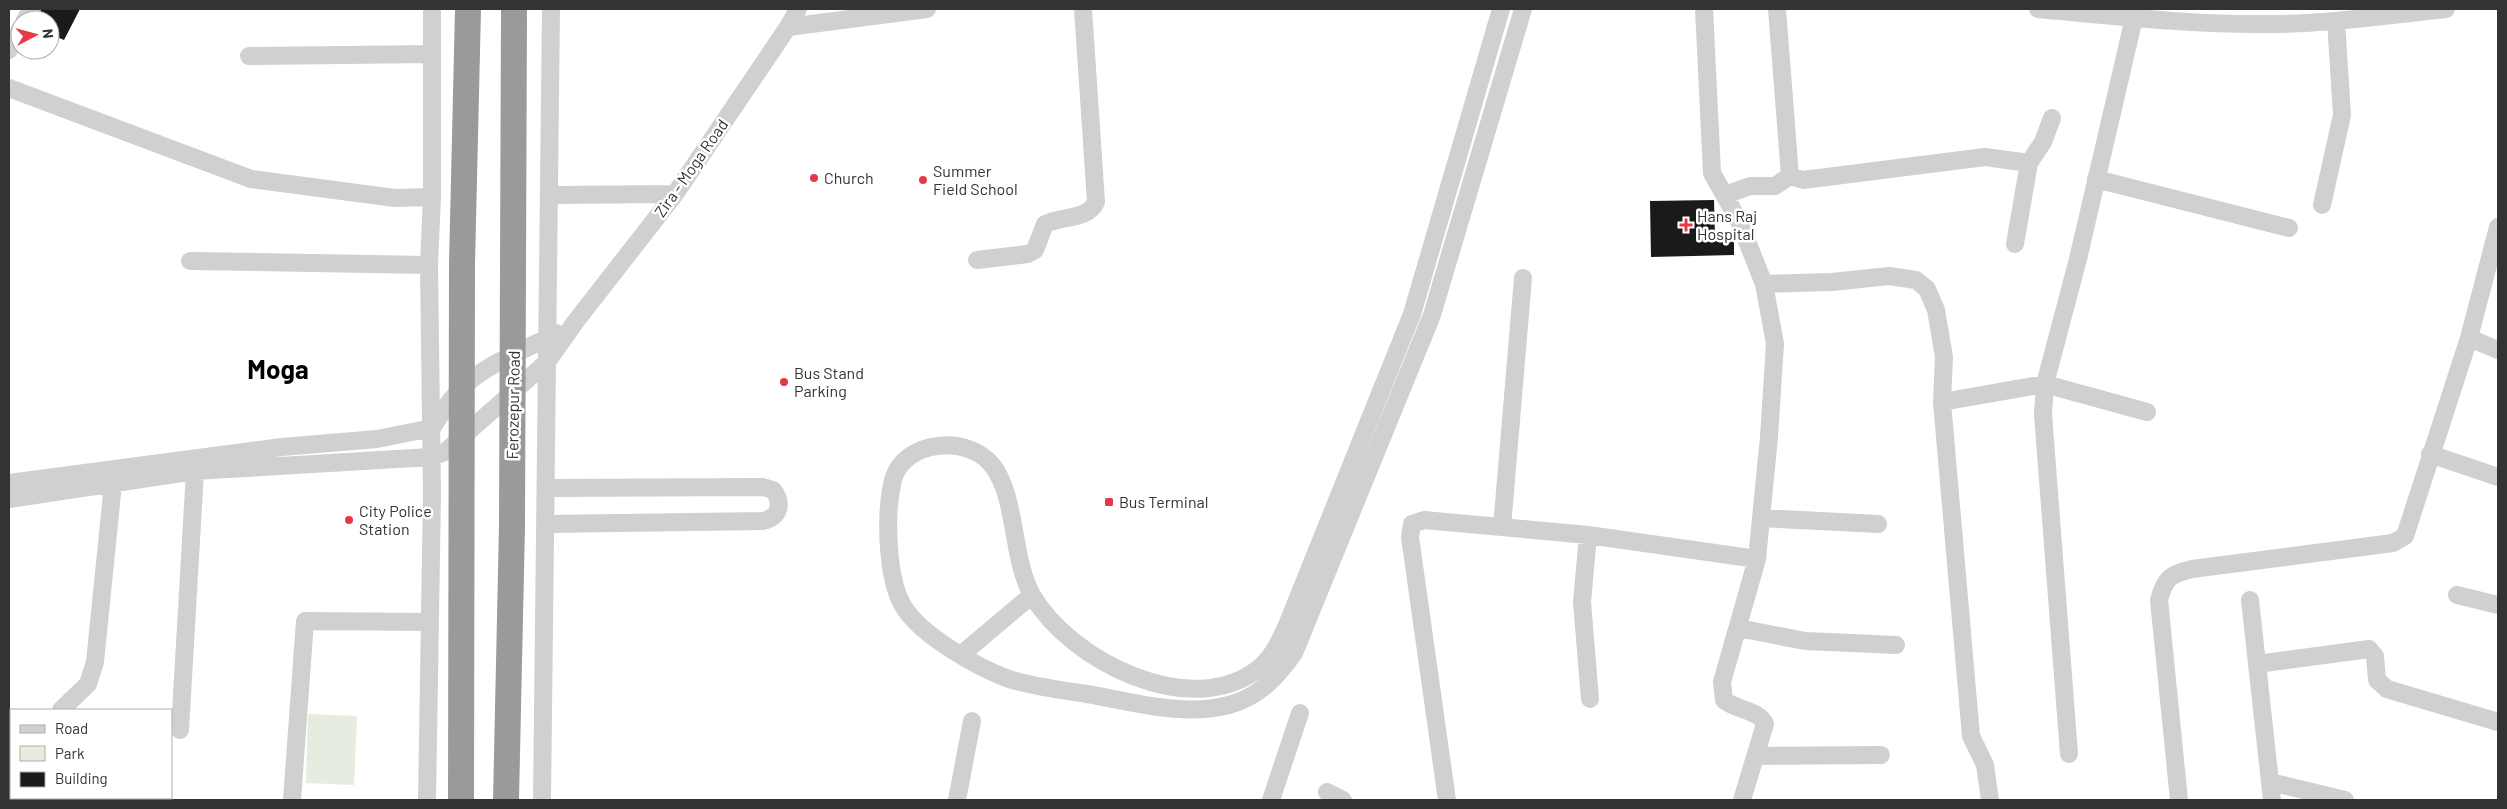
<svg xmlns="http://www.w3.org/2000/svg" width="2507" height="809" font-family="Barlow,sans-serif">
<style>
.green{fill:#e6ecdf}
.building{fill:#1a1a1a}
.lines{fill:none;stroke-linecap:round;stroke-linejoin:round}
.minor{stroke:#d0d0d0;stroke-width:18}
.highway-bridge{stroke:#9a9a9a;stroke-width:26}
.poi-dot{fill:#e63946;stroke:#fff;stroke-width:2}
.labels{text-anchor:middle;stroke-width:5;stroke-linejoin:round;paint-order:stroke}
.street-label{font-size:16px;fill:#333;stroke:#fff}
.poi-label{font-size:16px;fill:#333;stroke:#fff;text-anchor:start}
.town-label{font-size:26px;font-weight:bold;fill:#000;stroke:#fff}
</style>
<rect width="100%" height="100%" fill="#fff"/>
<!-- green -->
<path class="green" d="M308,714l49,2 -3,69 -48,-2z"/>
<!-- building -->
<path class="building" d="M38,9h42l-16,31 -14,-6v-14h-18z
M1714,200l1,38h19v17l-83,2 -1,-56z"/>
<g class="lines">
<!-- minor -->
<path class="minor" d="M1501,9l-89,305 -125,311c-7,15 -14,32 -28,43 -67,54 -189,-7 -227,-73 -21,-38 -15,-99 -40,-130 -23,-30 -88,-26 -99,15 -8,33 -7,101 12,129 18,27 73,59 104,70 25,8 52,11 78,15 46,8 96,23 142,11 30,-8 48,-28 65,-52l138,-338 91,-306
M1777,9l13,167
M2038,9c77,7 155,16 233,15 58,0 116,-9 175,-15
M25,20l7,-11
M788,27l139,-18
M9,50l11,-20
M249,56l183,-2
M9,88l242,91 144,19 37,-1
M1790,176l13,4 182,-23 44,6
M2096,179l193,49
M551,195l124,-1
M1725,195l25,-9h25l15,-10
M2322,205l20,-90 -6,-94
M2015,244l14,-81 14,-21 9,-24
M977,260l51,-6 7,-4 10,-26c16,-8 43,-4 51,-22l-13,-193
M190,261l239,4
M1764,284l68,-2 57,-6 27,4 11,9 9,21 8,47 -2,45
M2469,338l29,12
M2430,454l68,23
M9,483l273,-36 95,-8 55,-11c10,-15 19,-31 33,-43 25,-23 61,-35 91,-52
M9,499l186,-28 236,-14 14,-5 102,-90 29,-41 99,-127 113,-167 10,-18
M1761,518l117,6
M546,524l217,-3c17,-4 20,-18 10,-31l-10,-3 -216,1
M1502,527l21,-249
M1588,535l-6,67 8,97
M2457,595l41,10
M2250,600l22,200
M1738,628l67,13 91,4
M962,654l70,-59
M2257,664l112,-15 6,7 2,24 10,9 111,33
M61,710l27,-26 7,-22 18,-178
M180,730l15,-259 -3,-12
M2069,754l-26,-340 2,-30 102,28
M1756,756l125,-1
M2270,782l75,18
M1327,792l16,8
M9,797l16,3
M40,800l1,-2
M292,800l13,-179 125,1
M427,800l5,-306 -3,-229 3,-68v-188
M542,800l9,-791
M957,800l15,-79
M1271,800l29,-87
M1447,800l-37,-263 2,-13 12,-4 164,15 169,24 12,-122 6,-93 -11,-60 -25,-63 -27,-48 -8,-164
M1742,800l23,-76c-5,-14 -30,-14 -41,-24l-2,-18 35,-123
M1990,800l-5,-35 -14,-29 -29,-334 103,-18 33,-125 56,-241
M2179,800l-20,-200c6,-22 11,-26 33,-31l201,-26 12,-7 64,-198 29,-111"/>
<!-- highway-bridge -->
<path class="highway-bridge" d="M461,800l1,-536 6,-255
M506,800l6,-274 2,-517"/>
</g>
<!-- markers -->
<g class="poi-dot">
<circle cx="814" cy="178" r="5"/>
<circle cx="923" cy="180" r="5"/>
<path d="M1683.5 217.5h5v5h5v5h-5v5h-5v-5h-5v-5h5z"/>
<circle cx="784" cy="382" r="5"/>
<rect x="1104" y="497" width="10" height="10" rx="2.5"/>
<circle cx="349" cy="520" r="5"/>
</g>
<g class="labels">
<!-- street labels -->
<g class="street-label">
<text transform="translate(691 168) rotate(-55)" y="6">Zira - Moga Road</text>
<text transform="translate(513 405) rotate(-89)" y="6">Ferozepur Road</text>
</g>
<!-- poi labels -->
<g class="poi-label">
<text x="933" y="177">Summer<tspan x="933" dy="18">Field School</tspan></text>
<text x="824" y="184">Church</text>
<text x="1697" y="222">Hans Raj<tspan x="1697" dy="18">Hospital</tspan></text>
<text x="794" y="379">Bus Stand<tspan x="794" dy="18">Parking</tspan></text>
<text x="1119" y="508">Bus Terminal</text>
<text x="359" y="517">City Police<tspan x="359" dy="18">Station</tspan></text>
</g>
<!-- town labels -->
<g class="town-label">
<text x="278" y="379">Moga</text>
</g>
</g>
<!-- border -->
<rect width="2507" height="809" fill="none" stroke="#333333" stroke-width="20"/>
<!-- legend -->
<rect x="10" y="709" width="162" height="90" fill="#ffffff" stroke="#adadad"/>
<rect x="20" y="725" width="25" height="8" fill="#d0d0d0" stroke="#adadad"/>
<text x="55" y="734" font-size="15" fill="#333333">Road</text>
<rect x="20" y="746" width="25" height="15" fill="#e6ecdf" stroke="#adadad"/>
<text x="55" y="759" font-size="15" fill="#333333">Park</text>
<rect x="20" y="772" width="25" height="15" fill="#1a1a1a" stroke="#adadad"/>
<text x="55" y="784" font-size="15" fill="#333333">Building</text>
<!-- north arrow -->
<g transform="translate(35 35) rotate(84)"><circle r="24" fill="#ffffff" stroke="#adadad"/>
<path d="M0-4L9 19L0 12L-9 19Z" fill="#e63946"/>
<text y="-8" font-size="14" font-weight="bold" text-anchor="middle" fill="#333333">N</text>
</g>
</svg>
